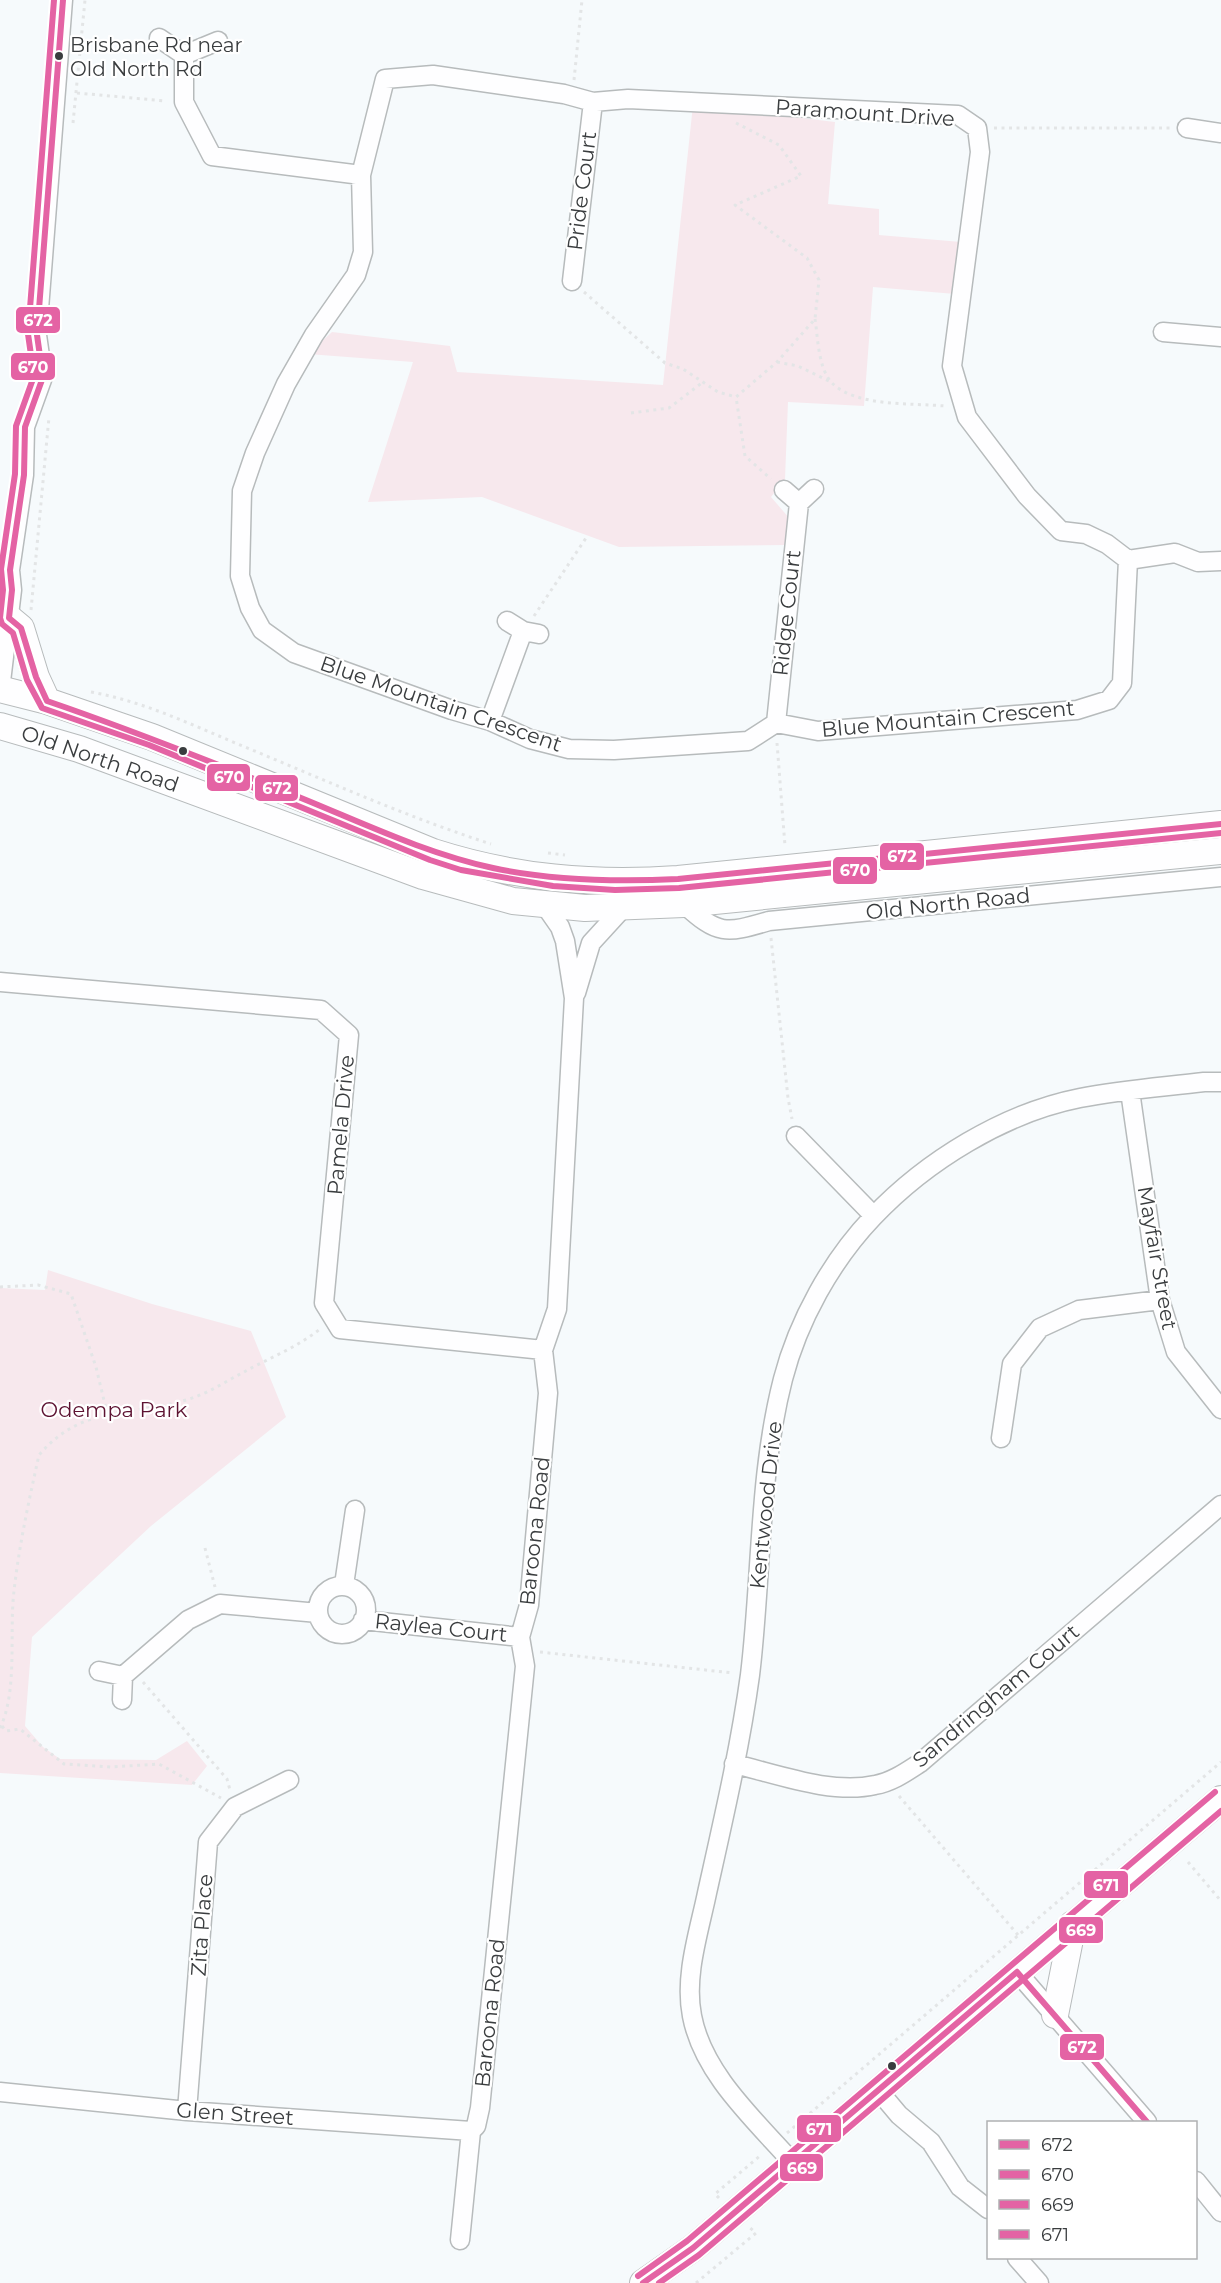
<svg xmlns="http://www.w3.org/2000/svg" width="1221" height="2283" font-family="Montserrat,sans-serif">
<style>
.green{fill:#f7e8ed}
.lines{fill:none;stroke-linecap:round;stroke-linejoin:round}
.street-casing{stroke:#b7bbbc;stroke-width:21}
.secondary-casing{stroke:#b7bbbc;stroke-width:28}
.path{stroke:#e3e5e6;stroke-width:3;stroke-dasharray:3 4.5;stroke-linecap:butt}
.street{stroke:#fefeff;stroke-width:18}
.secondary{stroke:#fefeff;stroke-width:26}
.bus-1-casing{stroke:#fff;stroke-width:10}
.bus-2-casing{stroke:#fff;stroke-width:10}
.bus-3-casing{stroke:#fff;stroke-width:10}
.bus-4-casing{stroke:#fff;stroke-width:10}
.bus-1{stroke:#e463a4;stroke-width:6}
.bus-2{stroke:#e463a4;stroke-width:6}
.bus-3{stroke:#e463a4;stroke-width:6}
.bus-4{stroke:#e463a4;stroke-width:6}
.bus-dot{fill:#3a3d3f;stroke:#fff;stroke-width:2}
.labels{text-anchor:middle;stroke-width:4.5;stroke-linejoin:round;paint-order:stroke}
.bus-label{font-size:20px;fill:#3a3d3f;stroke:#fff;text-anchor:start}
.street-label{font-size:21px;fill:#3a3d3f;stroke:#fff}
.park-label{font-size:21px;fill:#5d1332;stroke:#fff}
.line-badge{stroke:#fff;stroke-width:2}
.badge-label{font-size:16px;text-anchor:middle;font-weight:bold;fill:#fff}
</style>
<rect width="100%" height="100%" fill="#f6fafc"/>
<!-- green -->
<path class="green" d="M693,105l142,17 -7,82 51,5v26l82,7 -6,52 -82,-7 -9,119 -76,-4 -3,77 -14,18 19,22 -4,26 -167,2 -137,-50 -114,5 45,-140 -105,-8 24,-22 118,14 7,26 206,13z
M48,1270l104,34 99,27 35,86 -135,109 -119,111 -7,89 18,21 17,12 96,1 31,-19 20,25 -15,19 -192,-12v-485l45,2z"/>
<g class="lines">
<!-- street casing -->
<g class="street-casing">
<path id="street" d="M159,38l25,17 34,-14
M184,55v47l28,54 149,19
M1187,128l34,5
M572,281l21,-179
M1163,332l58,5
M784,490l15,13 15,-14
M1128,560l-6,123 -13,17 -32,10 -259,21 -42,-8 -28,18 -134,9 -45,-1 -39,-10 -40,-18 -38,-11 -158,-57 -32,-23 -12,-22 -10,-32 2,-85 13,-38 31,-69 28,-49 42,-60 7,-23 -2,-77 24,-96 48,-4 131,19 29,8 35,-3 330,16 19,13 3,24 -28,214 15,51 60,79 34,35 25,3 21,10 21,16 47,-7 23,9 23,-1
M507,621l16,10 16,3
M0,690l12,-100 -2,-20 14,-95 1,-48 18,-50 -6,-42 26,-335
M490,721l33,-90
M776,723l23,-220
M684,904c34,31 41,30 85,17l452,-44
M0,982l321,28 28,25 -25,268 16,26 203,21
M576,993l15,-50 32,-35
M1130,1091l30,209 16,52 45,57
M796,1136l78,80
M1001,1438l11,-74 28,-36 39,-18 81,-10
M344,1585l11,-75
M318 1610a24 24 0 1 1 48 0a24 24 0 1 1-48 0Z
M363,1620l157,17
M99,1671l24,5 -1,24
M123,1676l65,-56 32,-16 98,9
M734,1764c43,10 98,31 141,21 17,-3 31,-13 45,-22l301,-258
M1017,1972l130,150
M878,2090l21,25 32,27 29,45 28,22
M0,2092l187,19 284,20
M187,2111l21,-269 27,-35 54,-27
M793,2163c-38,-43 -90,-89 -101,-147 -8,-40 7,-84 15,-123 16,-72 33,-145 43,-218 12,-98 8,-199 33,-296 15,-58 48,-118 90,-162 53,-56 131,-104 207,-119 41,-8 83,-11 124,-16h17
M1196,2181l25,31
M460,2240l11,-109 5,-5 4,-18 45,-442 -5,-29 9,-32 19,-212 -5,-43 14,-41 17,-311 -9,-57 -5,-14 -16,-23
M1017,2258l22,25"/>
</g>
<!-- secondary casing -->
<g class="secondary-casing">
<path id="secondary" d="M9,618l12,10 15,49 11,24
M0,689l47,12 105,36 281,115c81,26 160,33 245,27l543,-55
M0,726l79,23 344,127 90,25 72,7 99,-4 537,-53
M1055,2015l18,-91
M643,2283l50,-35 528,-449"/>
</g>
<!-- path -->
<path class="path" d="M574,80l8,-80
M77,93l89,8
M73,123l12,-123
M736,123l43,22 22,31 -66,29 72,53 12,22 -4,39 -38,43 -41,35 9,59 26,23
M994,128h176
M584,292l81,71 18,6 35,23 18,5
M815,319c3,19 3,49 17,64 24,24 80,20 113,23
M777,362l21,4 31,15
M631,413l38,-5 34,-26
M31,610l18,-193
M534,616l54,-81
M91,692c55,10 103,34 154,55 82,34 162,70 246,97
M777,743l8,103
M548,853l17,2
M771,938l17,160 4,21
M0,1287l38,-2 33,9 25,73 11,46
M205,1548l10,39
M540,1652l193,21
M143,1682l84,97 3,11
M2,1726l4,5 14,-2 44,35 47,3 48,-3 62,34
M0,1728c18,-37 9,-96 14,-137 5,-45 15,-91 25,-136 46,-54 98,-37 156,-58 17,-6 33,-17 49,-25 25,-14 54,-25 76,-43
M899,1796l119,139
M1188,1862l33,39
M787,2133l434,-371
M719,2198l-4,-4 46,-39
M696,2283l60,-50 -7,-6"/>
<!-- street -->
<use href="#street" class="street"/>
<!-- secondary -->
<use href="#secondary" class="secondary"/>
<!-- bus-1 casing -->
<g class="bus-1-casing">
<path id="bus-1" d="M63,0l-26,335 6,42 -18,50 -1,48 -14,95 2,20 -3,28 12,10 15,49 11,24c88,30 173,64 259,99 61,25 122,54 187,68 61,13 123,14 185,11l543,-55
M1017,1972l130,150
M643,2283l50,-35 324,-276"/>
</g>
<!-- bus-2 casing -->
<g class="bus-2-casing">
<path id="bus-2" d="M54,0l-26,334 6,42 -18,50 -1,48 -14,95 2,21 -3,28 2,6 11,9 14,47 15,28 107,37 281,115 31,10 92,16 62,4 64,-2 542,-55"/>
</g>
<!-- bus-3 casing -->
<g class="bus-3-casing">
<path id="bus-3" d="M659,2283l40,-28 522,-444"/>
</g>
<!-- bus-4 casing -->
<g class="bus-4-casing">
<path id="bus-4" d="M638,2276l49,-35 528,-449"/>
</g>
<!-- bus-1 -->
<use href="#bus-1" class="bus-1"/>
<!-- bus-2 -->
<use href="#bus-2" class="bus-2"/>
<!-- bus-3 -->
<use href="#bus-3" class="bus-3"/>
<!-- bus-4 -->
<use href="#bus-4" class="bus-4"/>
</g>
<!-- markers -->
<g class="bus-dot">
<circle cx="59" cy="56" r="5"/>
<circle cx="183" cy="751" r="5"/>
<circle cx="892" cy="2066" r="5"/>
</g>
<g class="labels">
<!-- bus labels -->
<g class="bus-label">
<text x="70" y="52">Brisbane Rd near<tspan x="70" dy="24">Old North Rd</tspan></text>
</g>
<!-- street labels -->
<g class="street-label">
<text transform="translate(865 113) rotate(4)" y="7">Paramount Drive</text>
<text transform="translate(582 191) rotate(-83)" y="7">Pride Court</text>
<text transform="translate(787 613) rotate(-84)" y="7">Ridge Court</text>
<text transform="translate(441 704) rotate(19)" y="7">Blue Mountain Crescent</text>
<text transform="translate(948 719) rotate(-5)" y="7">Blue Mountain Crescent</text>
<text transform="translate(100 759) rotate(19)" y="7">Old North Road</text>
<text transform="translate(948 904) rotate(-6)" y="7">Old North Road</text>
<text transform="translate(341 1125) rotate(-85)" y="7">Pamela Drive</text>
<text transform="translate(1157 1258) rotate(80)" y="7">Mayfair Street</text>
<text transform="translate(766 1505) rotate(-84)" y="7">Kentwood Drive</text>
<text transform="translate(535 1531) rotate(-84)" y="7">Baroona Road</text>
<text transform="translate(441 1628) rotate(6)" y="7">Raylea Court</text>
<text transform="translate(996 1696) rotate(-40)" y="7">Sandringham Court</text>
<text transform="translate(202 1925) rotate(-86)" y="7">Zita Place</text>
<text transform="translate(490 2013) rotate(-84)" y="7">Baroona Road</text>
<text transform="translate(235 2114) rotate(4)" y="7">Glen Street</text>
</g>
<!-- park labels -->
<g class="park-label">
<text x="114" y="1417">Odempa Park</text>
</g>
</g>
<g class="line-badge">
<rect x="15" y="306" width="46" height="28" rx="6" fill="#e463a4"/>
<rect x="10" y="352" width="46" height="29" rx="6" fill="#e463a4"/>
<rect x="206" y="763" width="45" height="29" rx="6" fill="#e463a4"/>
<rect x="254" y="774" width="45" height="28" rx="6" fill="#e463a4"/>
<rect x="879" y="842" width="46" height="29" rx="6" fill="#e463a4"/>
<rect x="832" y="856" width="46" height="29" rx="6" fill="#e463a4"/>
<rect x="1083" y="1870" width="46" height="29" rx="6" fill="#e463a4"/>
<rect x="1058" y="1916" width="46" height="28" rx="6" fill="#e463a4"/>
<rect x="1059" y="2033" width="46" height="28" rx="6" fill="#e463a4"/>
<rect x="796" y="2114" width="46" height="29" rx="6" fill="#e463a4"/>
<rect x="779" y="2153" width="45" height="29" rx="6" fill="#e463a4"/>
</g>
<g class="badge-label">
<text x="38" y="326">672</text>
<text x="33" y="373">670</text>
<text x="229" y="783">670</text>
<text x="277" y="794">672</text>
<text x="902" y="862">672</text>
<text x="855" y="876">670</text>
<text x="1106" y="1891">671</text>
<text x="1081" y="1936">669</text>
<text x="1082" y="2053">672</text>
<text x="819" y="2135">671</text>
<text x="802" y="2174">669</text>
</g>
<!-- legend -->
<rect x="987" y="2121" width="210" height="138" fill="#ffffff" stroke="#b0b1b2" stroke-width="1.5"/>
<rect x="999" y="2140" width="30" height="9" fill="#e463a4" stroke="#b0b1b2" stroke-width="1.5"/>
<text x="1041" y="2151" font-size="18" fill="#3a3d3f">672</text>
<rect x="999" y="2170" width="30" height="9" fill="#e463a4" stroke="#b0b1b2" stroke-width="1.5"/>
<text x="1041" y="2181" font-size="18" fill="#3a3d3f">670</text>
<rect x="999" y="2200" width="30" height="9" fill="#e463a4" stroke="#b0b1b2" stroke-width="1.5"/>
<text x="1041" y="2211" font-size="18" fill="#3a3d3f">669</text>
<rect x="999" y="2230" width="30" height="9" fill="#e463a4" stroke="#b0b1b2" stroke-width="1.5"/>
<text x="1041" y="2241" font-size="18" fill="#3a3d3f">671</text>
</svg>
